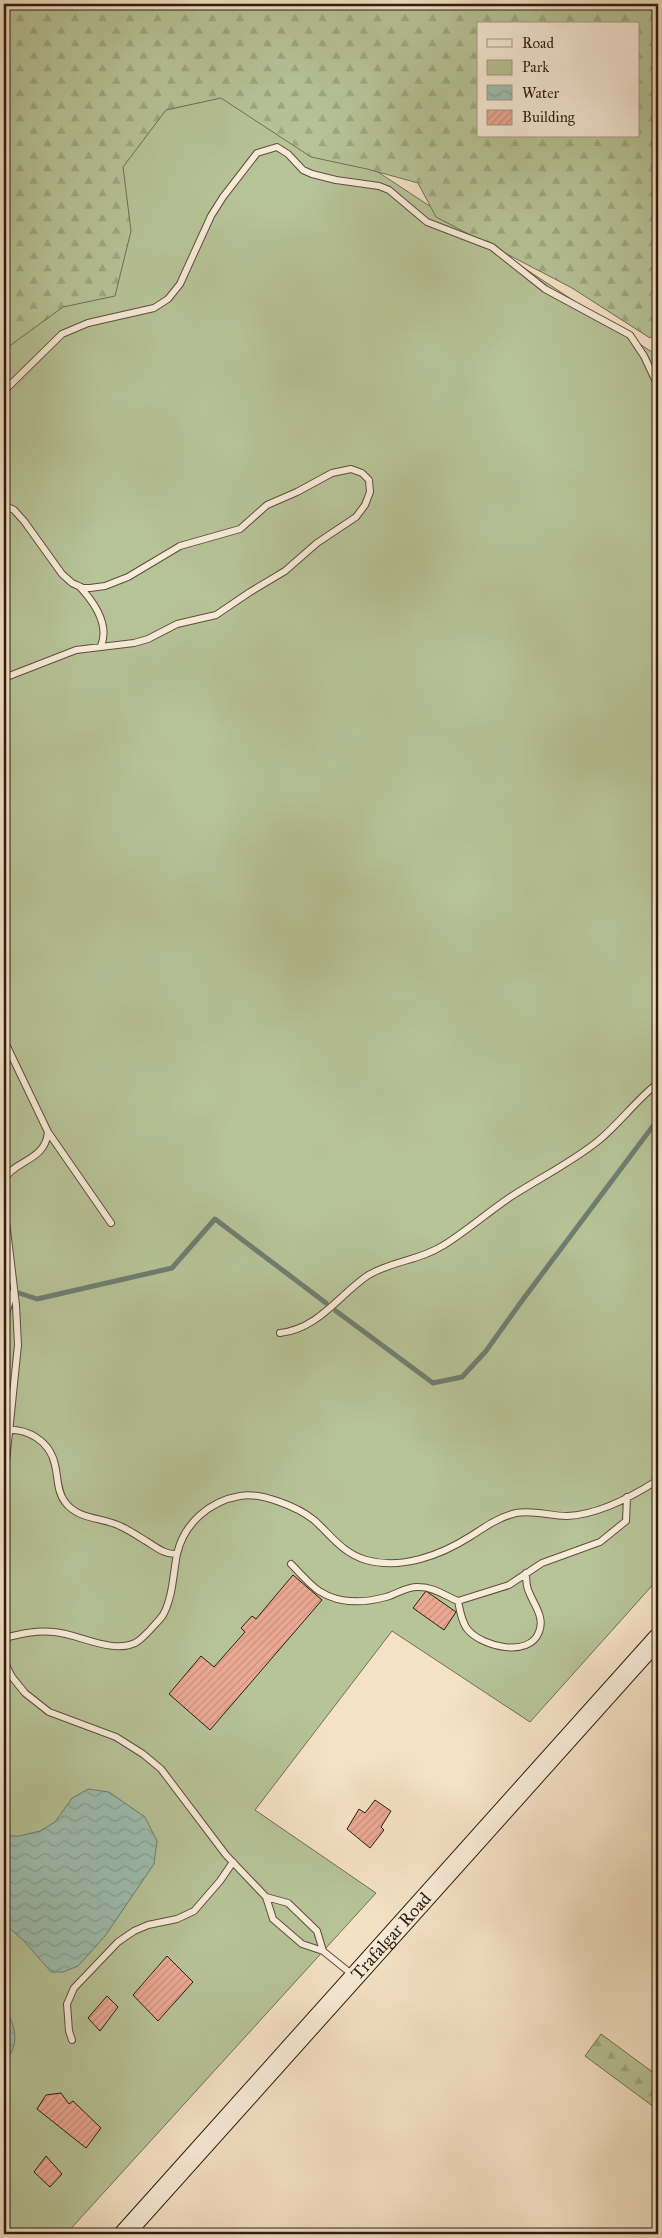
<svg xmlns="http://www.w3.org/2000/svg" width="662" height="2238" font-family="'IM FELL Great Primer',serif">
<style>
.green{fill:#b7c498;stroke:#707055}
.forest{fill:url(#forest-firs);stroke:#707055;fill-rule:evenodd}
.water{fill:url(#water-waves);stroke:#6f7e71}
.lines{fill:none;stroke-linecap:round;stroke-linejoin:round}
.stream{stroke:#6f7e71;stroke-width:5}
.building{fill:url(#building-hatch);stroke:#2a1d12}
.lane-casing{stroke:#5d4e3f;stroke-width:8}
.secondary-casing{stroke:#2a1d12;stroke-width:21}
.lane{stroke:#f8ecd9;stroke-width:6}
.secondary{stroke:#f8ecd9;stroke-width:19}
.labels{text-anchor:middle;stroke-width:4;stroke-linejoin:round;paint-order:stroke}
.street-label{font-size:18px;fill:#2a1d12;stroke:#f8ecd9}
</style>
<defs>
<pattern id="forest-firs" width="22" height="20" patternUnits="userSpaceOnUse" patternTransform="scale(1.25)"><rect width="22" height="20" fill="#b7c498"/><path d="M5 1l3.5 6h-7zM16 11l3.5 6h-7z" fill="#9ea882"/></pattern>
<pattern id="water-waves" width="16" height="10" patternUnits="userSpaceOnUse" patternTransform="scale(1.25)"><rect width="16" height="10" fill="#9dbeb0"/><path d="M0 5q4-4 8 0t8 0" fill="none" stroke="#87a396"/></pattern>
<pattern id="building-hatch" width="6" height="6" patternUnits="userSpaceOnUse" patternTransform="scale(1.25)"><rect width="6" height="6" fill="#eba994"/><path d="M-1 1l2-2M0 6l6-6M5 7l2-2" fill="none" stroke="#ca917f"/></pattern>
</defs>
<rect width="100%" height="100%" fill="#f5e2c5"/>
<filter id="stains"><feTurbulence type="fractalNoise" baseFrequency=".004" numOctaves="4"/><feColorMatrix values="0 0 0 0 .2 0 0 0 0 .09 0 0 0 0 .02 0 0 0 .5 -.17"/></filter>
<radialGradient id="worn" r=".72"><stop offset=".6" stop-color="#630" stop-opacity="0"/><stop offset="1" stop-color="#630" stop-opacity=".3"/></radialGradient>
<!-- green -->
<path class="green" d="M177,40l481,316v1223l-128,143 -138,-91 -137,179 121,83 -310,341h-62v-1907z"/>
<!-- forest -->
<path class="forest" d="M4,4h654v325l-8,9 -78,-50 -136,-71 -18,-34 -51,-14 -56,-12 -90,-59 -55,12 -43,57 8,64 -16,65 -52,11 -59,43zM478,24h160v112h-160z
M601,2034l57,42v34l-73,-54z"/>
<!-- water -->
<path class="water" d="M88,1789l21,3 36,25 12,24 -3,23 -49,72 -27,30 -15,6h-12l-26,-30 -21,-19v-87h15l21,-5 15,-9 17,-24z
M4,2007c12,20 17,37 0,55z"/>
<g class="lines">
<!-- stream -->
<path class="stream" d="M4,1285l2,2
M19,1293l18,6 135,-31 43,-49 111,84
M336,1311l97,72 29,-6 24,-26 38,-53 129,-172 5,-4"/>
</g>
<!-- building -->
<path class="building" d="M293,1575l29,25 -112,130 -41,-36 32,-38 13,11 31,-35 -4,-4 11,-12 4,3z
M426,1591l30,21 -12,18 -31,-22z
M375,1800l16,11 -10,16 3,3 -14,18 -23,-19 12,-20 6,4z
M167,1956l26,26 -35,39 -25,-26z
M107,1996l11,11 -18,24 -12,-13z
M61,2093l8,11 4,-3 28,27 -15,20 -49,-39 9,-14z
M46,2156l16,18 -12,13 -16,-15z"/>
<g class="lines">
<!-- lane casing -->
<g class="lane-casing">
<path id="lane" d="M4,391l58,-57 26,-11 66,-15 14,-9 12,-15 31,-68 12,-19 34,-44 20,-6 11,7 15,16 9,4 24,6 43,6 10,4 38,32 65,25 53,42 85,46 14,21 14,30
M4,505l10,5 10,11 38,53 10,9 11,5h7l15,-2 23,-9 52,-31 60,-17 27,-24 30,-13 35,-19 19,-4 11,4 7,7 1,12 -5,13 -9,12 -39,26 -32,28 -35,21 -34,23 -39,9 -29,15 -14,4 -58,7 -72,28
M79,586c15,16 31,38 22,60
M4,1040l44,92c-3,29 -31,27 -44,47
M48,1132l63,91
M4,1205l12,100 2,40 -14,136
M4,1321l8,-28
M280,1333c38,-4 58,-37 87,-57 23,-15 52,-15 77,-31 24,-15 45,-34 68,-49 28,-18 60,-34 86,-55 22,-18 38,-41 60,-58
M4,1430c24,-2 46,11 51,35 3,12 2,27 10,37 13,18 37,15 55,24 9,4 18,10 26,15 10,6 19,14 31,13
M291,1564c9,9 18,20 28,27 20,13 45,12 67,6 11,-3 21,-11 33,-10 15,0 26,9 39,14l51,-16 33,-22 58,-21 26,-21 1,-24
M458,1601c2,10 4,22 10,29 15,17 61,28 71,2 6,-15 -5,-27 -10,-40 -3,-6 -3,-12 -3,-19
M4,1638c16,-4 33,-8 50,-6 25,2 57,22 81,11 6,-3 10,-8 15,-13 4,-5 9,-9 13,-15 10,-18 10,-41 14,-61 7,-31 33,-53 63,-58 21,-4 58,11 74,24 17,15 28,33 52,40 36,10 75,-5 105,-24 14,-9 28,-19 45,-23 18,-3 34,3 51,3 31,-1 66,-20 91,-36
M4,1661l8,16 13,16 24,19 67,25 27,17 18,15 65,86 40,42 7,22 29,25 21,7
M266,1897l22,6 29,28 6,20 31,25
M72,2040l-3,-9 -2,-27 7,-16 44,-46 16,-11 14,-6 29,-6 17,-8 26,-30 13,-19"/>
</g>
<!-- secondary casing -->
<g class="secondary-casing">
<g id="secondary">
<path id="s1" d="M124,2234l534,-596"/>
</g>
</g>
<!-- lane -->
<use href="#lane" class="lane"/>
<!-- secondary -->
<use href="#secondary" class="secondary"/>
</g>
<g class="labels">
<!-- street labels -->
<g class="street-label">
<text dy="6" stroke="none"><textPath href="#s1" startOffset="400">Trafalgar Road</textPath></text>
</g>
</g>
<!-- margin -->
<rect width="662" height="2238" fill="none" stroke="#f5e2c5" stroke-width="20"/>
<rect x="5" y="5" width="652" height="2228" fill="none" stroke="#2a1d12" stroke-width="2.5"/>
<rect x="10" y="10" width="642" height="2218" fill="none" stroke="#2a1d12"/>
<!-- legend -->
<rect x="477" y="22" width="162" height="115" fill="#f8ecd9" stroke="#a69989"/>
<rect x="487" y="39" width="25" height="8" fill="#f8ecd9" stroke="#a69989"/>
<text x="522" y="48" font-size="15" fill="#2a1d12">Road</text>
<rect x="487" y="60" width="25" height="15" fill="#b7c498" stroke="#a69989"/>
<text x="522" y="72" font-size="15" fill="#2a1d12">Park</text>
<rect x="487" y="85" width="25" height="15" fill="url(#water-waves)" stroke="#a69989"/>
<text x="522" y="98" font-size="15" fill="#2a1d12">Water</text>
<rect x="487" y="110" width="25" height="15" fill="url(#building-hatch)" stroke="#a69989"/>
<text x="522" y="122" font-size="15" fill="#2a1d12">Building</text>
<rect width="100%" height="100%" filter="url(#stains)"/>
<rect width="100%" height="100%" fill="url(#worn)"/>
</svg>
